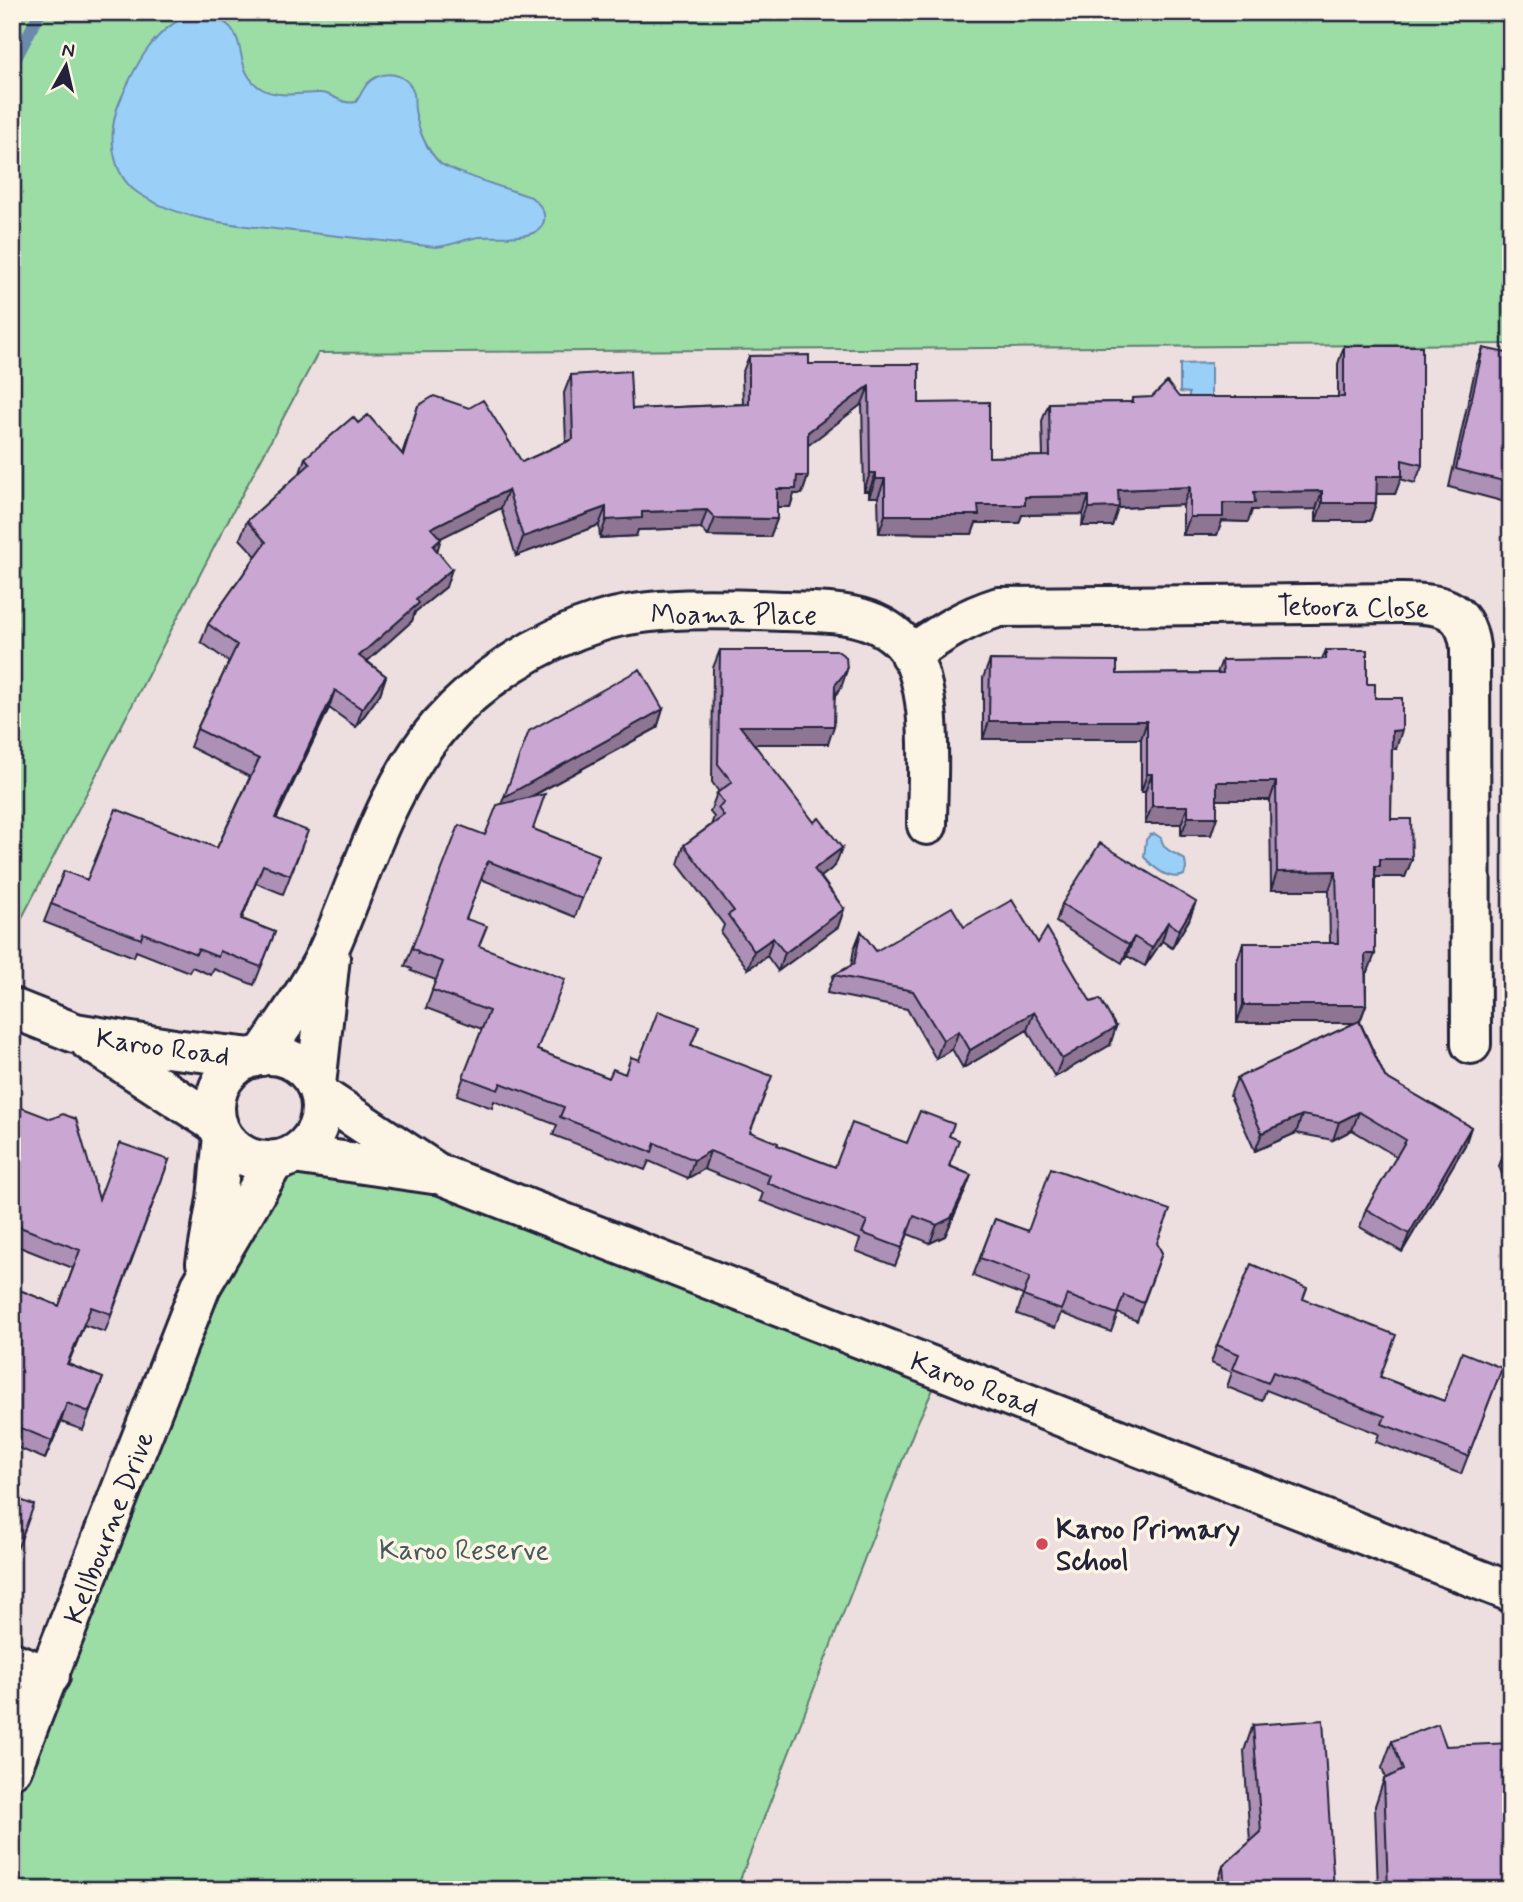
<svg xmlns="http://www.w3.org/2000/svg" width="1523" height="1902" font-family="Mynerve,sans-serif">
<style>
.green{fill:#9cdca5;stroke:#5f7f70;stroke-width:2}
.water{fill:#9acff8;stroke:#6a8aac;stroke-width:2}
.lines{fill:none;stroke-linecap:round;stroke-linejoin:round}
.stream{stroke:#6a8aac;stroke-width:12}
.minor-casing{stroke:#22223b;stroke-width:44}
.minor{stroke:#fcf5e5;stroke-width:38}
.wall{fill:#ad90b5;stroke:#22223b;stroke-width:2}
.shaded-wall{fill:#8d7593;stroke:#22223b;stroke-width:2}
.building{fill:#c9a7d2;stroke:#22223b;stroke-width:2}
.poi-dot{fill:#d1495b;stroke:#fcf5e5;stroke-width:2.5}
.labels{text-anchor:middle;stroke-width:7;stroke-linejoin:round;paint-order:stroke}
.street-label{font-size:28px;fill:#22223b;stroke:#fcf5e5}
.poi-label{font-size:28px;font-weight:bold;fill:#22223b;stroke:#fcf5e5;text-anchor:start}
.park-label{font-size:28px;fill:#475a5b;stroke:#fcf5e5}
</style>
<rect width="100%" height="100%" fill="#eddedf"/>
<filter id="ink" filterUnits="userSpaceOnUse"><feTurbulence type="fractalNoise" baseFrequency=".0143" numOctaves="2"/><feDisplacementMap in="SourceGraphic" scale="14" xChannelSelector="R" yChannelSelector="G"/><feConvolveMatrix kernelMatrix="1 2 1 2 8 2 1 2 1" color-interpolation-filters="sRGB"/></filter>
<g filter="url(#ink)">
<!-- green -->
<path class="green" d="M12,12h1499v332l-1193,9 -95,177 -211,407z
M275,1160l82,4 585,206 -27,58 -179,462h-724v-122z"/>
<!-- water -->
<path class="water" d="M192,14c70,4 32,53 70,75 18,10 40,3 59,4 13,1 20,12 35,9 4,-6 7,-13 11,-18 15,-16 41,-12 47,10 1,5 0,11 1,16 3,19 11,39 25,53 11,9 74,28 91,34 7,6 15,13 13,23 -3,23 -48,15 -65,17 -15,2 -28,9 -43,10 -44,-5 -89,-10 -133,-15 -53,-6 -118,-8 -165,-39 -28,-19 -31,-62 -18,-92 16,-37 33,-72 72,-87z
M1211,363v64l-22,-26v-8l-9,-1v-28z
M1155,834l6,4c3,15 15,14 24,22l1,9 -2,6c-15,7 -30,-7 -40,-18l2,-17 4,-5z"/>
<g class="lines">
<!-- stream -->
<path class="stream" d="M12,66l28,-54"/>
<!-- minor casing -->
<g class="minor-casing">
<path id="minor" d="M910,655c30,-21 54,-37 89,-48l402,-4c36,1 64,1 69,44l1,397
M12,1008l63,25 99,16 78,9
M89,1041l129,84
M215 1108a53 53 0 1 1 106 0a53 53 0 1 1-106 0Z
M262,1056c23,-34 55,-78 70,-114 32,-74 54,-153 107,-216 42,-48 99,-85 160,-104 54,-17 131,-13 187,-11 40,1 87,0 116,31 35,38 25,133 25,183
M316,1085l14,-128
M320,1095l119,79 1072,418
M294,1154l139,20
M206,1263l11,-64 6,-63
M12,1662l38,14
M12,1768l189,-482 74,-126"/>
</g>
<!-- minor -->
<use href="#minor" class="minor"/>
</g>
<!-- wall -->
<path class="wall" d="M1344,346l78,119 -7,18 -15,-4 -5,15h-19v9l-6,18h-54v-12l-64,1 -4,12 -26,-1 -5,14h-34v-30l-65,3 -6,18h-30l1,-12 -61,1 -3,8h-43l-4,11 -93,-1 -1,-36h-9v-6h-5l-2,-87 -54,41v31l-6,18h-8l-4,13h-13v12l-7,18 -62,-1 -7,-8 -63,2 -2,6 -36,2 -1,-13 -83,31 -15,-48 -61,30 -3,13 9,36 -31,25 -3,9 -45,40 19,15 -6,18 -24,33 -27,-19 -53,111 25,30 -18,45 -27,-11 -14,36 33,13 -21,53 -40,-16 -3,6 -19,-8 -3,5 -53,-21 -2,6 -90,-35 20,-51 23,9 130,-32 33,-71 -60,-30 7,-18 32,-67 -28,-20 7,-18 48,-68 -16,-17 7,-18 53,-48 5,-15 53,-35 44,31 16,-48 104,56 44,-20 -2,-49 7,-18 61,34 111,-5 -1,-30 7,-18 60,8 110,39 70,54 54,-1 -1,-35 7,-18 82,-1 2,-4 205,-1v-33z
M1483,348l28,15v134l-2,6 -60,-16 27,-121z
M720,650l121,38 -6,7 -7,49h-74l81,122 -14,11 23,32 -6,18 -60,44 -11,-15 -19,13 -27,-36 3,-8 -46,-61 6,-19 27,-20 3,-8 -4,-5 7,-19 2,-1 -7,-10 1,-114z
M1326,650l41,34 8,14 21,51h-4l-1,70 21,40 -7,18h-29l-1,2 -7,93h-2v33l-6,17 25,55 86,50 -6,18 -63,107 -42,-25 6,-18 31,-52 -45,-27 -19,10 -37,-7 -41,18 -25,-55 7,-18 118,-55h-118v-62l6,-18h87l-1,-53h-58l-1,-90h-53l-6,35h-30v-11h-36v-32h-4v-53h-158v-61l7,-18 127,14 100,-1 5,-13 100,-1z
M663,709l-6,19 -128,70 4,31 66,26 -24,62 -94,-38 -15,40 13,27 58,104 72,28 16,-4 14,-14 53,-15 73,49 -15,38 27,13 58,22 72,-24 43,-6v29l21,9 -7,18 -19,43 -15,7 -22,-9 -13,32 -39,-15 4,-12 -100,-38 3,-8 -59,-24 -16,9 -39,-17 -4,9 -92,-35 4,-10 -63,-24 -2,7 -35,-13 25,-66 -56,-21 10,-28 -25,-9 1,-2 -7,-3 7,-18 73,-113 16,-31z
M1062,904l127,16 -17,28 -10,-7 -17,25 -18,-10 -5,7 -66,-41z
M861,931l15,20 162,-8 72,102 -55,32 -28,-47 -64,38 -11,-19 -16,10 -29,-50 -80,-16 7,-18 17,-9 3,-17z
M12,1104l87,95 70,-39 -64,172 -21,-7 -16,39 35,14 -20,52 -22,-8 -16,37 -31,-13 -2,5v-164l47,19 14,-38 -61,-24z
M1511,1146v52l-12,-32 7,-18z
M995,1219l33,12 129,13 5,9 -25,68 -19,-8 -7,19 -50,-19 -6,15 -38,-14 6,-19 -50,-19z
M1303,1299l78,78 63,24 58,-33 -41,106 -85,-32 3,-8 -113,-44 -4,11 -35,-14 5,-15 -21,-9 6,-18z
M12,1497l15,26 -15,38z
M1253,1725l81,165h-119l8,-24 27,-24 -6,-91z
M1392,1741l54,5 65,144h-133l-3,-84 9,-27 2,-1 -4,-10z"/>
<!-- shaded-wall -->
<path class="shaded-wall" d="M869,386l-7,18 -60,46 6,-18z
M870,473h6l-7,18h-5z
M797,476h11l-6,18h-8l-4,13h-20l7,-18z
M1377,476h25l-7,18h-25z
M876,479h9l-7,18h-9z
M1190,487l-7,18 -65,3 -6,18h-30l7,-18 29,-18z
M508,490l-7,18 -76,38 6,-18z
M1322,491l-6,18 -64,1 -4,12 -26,-1 -5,14h-34l7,-18 64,-25z
M1089,496l-6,18 -61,1 -3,8h-43l-4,11 -93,-1 6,-18 140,-18z
M1322,503h54l-6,18h-54z
M606,507l-7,18 -83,31 7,-19z
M707,510l-6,18 -63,2 -2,6 -36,2 6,-18 36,-8z
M715,518l62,1 -7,18 -62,-1z
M441,539l-6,19 -2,-12z
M452,569l-6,18 -31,25 -3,9 -59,53 6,-18 57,-57z
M847,670l-6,18 -13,15 7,-18z
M386,676l-6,18 -24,33 6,-18z
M335,690l-6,18 -61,128 7,-18z
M663,709l-6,19 -160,87 7,-18z
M989,721h158l-6,18h-158z
M740,726h94l-6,18h-95z
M1402,730l-6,19h-11l7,-18z
M1147,774h5l-7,18h-4z
M1217,782h59l-6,18h-60z
M1152,806h36l-7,18h-36z
M1188,817h29l-6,18h-30z
M842,848l-7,18 -27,21 6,-18z
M1380,859h32l-7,18h-29l-3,7 2,-18z
M1336,871l-7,19h-58l6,-18z
M1196,902l-7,18 -17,28 7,-18z
M844,909l-6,18 -60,44 7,-18z
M1168,922l-6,19 -17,25 7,-18z
M1134,937l-7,19 -5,7 7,-18z
M773,938l-6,18 -19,13 6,-18z
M1365,954h10l-7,18h-9z
M1243,1005h123l-7,18h-122z
M1034,1012l-7,18 -64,38 7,-18z
M1116,1027l-6,18 -55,32 7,-18z
M959,1031l-7,18 -16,10 7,-19z
M1359,1112l-7,18 -19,10 6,-18z
M1302,1115l-6,18 -41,18 7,-18z
M1471,1127l-6,18 -63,107 7,-18z
M710,1151l-6,18 -16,9 6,-18z
M971,1175l-7,18 -19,43 -15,7 7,-18z
M67,1403l-6,19 -16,37 7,-18z"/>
<!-- building -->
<path class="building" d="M1344,346h78v119l-20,-5v16h-25l-1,27h-54v-12l-68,1 1,11h-32v14h-33v-30l-72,3 1,17 -30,1v-12l-64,1v8h-47l1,10h-94v-36h-9v-6h-6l-1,-87 -61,46v44h-11l-1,13h-19v30l-62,-1 -8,-8 -65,2v6l-36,2v-13l-83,30 -15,-47 -77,38 10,11 -8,7 19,23 -36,30 3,4 -60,53 27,20 -24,33 -27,-19 -60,128 33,13 -18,44 -27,-10 -22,54 34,13 -14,35 -41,-16 -2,6 -20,-8 -2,5 -53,-21 -2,6 -90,-35 13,-33 23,9 29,-71 101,39 42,-89 -62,-30 40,-84 -29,-21 58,-82 -19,-21 63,-57 -5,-6 48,-41 5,6 10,-8 35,40 15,-49 16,-10 35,12 14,-8 39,62 51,-23 -2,-64 59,-4 2,38 117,-5v-48l60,-1v9h110v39l70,-1v55l61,-1 -1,-53 84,-1v-4l19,-1 15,-15 12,15h165z
M1483,348l28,6 -1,9h1v120l-55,-14z
M720,650h116l10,7 1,13 -12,15 -1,41h-94l74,96 5,-4 23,30 -28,21 30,40 -59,44 -12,-15 -19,13 -26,-36 6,-4 -50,-66 40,-29 -6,-8 6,-5 -7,-10 15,-11 -14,-18z
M1326,650h41v34h8v14h27v32l-10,1 -1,88h20l1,40h-32v7h-5v88h-10l1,51h-123v-62h95l-2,-72 -59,1 -1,-90h-59v35h-29v-11h-36v-32h-5v-53h-158l1,-61 127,1v13l106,-1 -1,-13 104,-1z
M640,669l23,40 -159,88 25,-66z
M545,794l-12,35 66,26 -17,44 -94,-38 -22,58 21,7 -8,20 86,33 -28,71 72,28 4,-9 12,5 6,-17 8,3 19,-49 41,15 -8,19 81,31 -22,56 28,11 -1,2 58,22 17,-44 55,20 13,-32 34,13 -5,12 10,4 -10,26 22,9 -20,43 -14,7 -23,-9 -12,32 -40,-15 5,-12 -100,-38 3,-8 -60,-24 -16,9 -39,-17 -3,9 -92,-35 4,-10 -63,-24 -3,7 -35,-13 26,-66 -57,-21 11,-28 -25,-9v-2l-6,-3 47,-123 26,10 12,-30z
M1100,843l96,59 -17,28 -11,-8 -16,26 -18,-11 -5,8 -67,-41z
M1012,900l26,43 9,-15 44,74 9,-3 16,28 -54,32 -28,-47 -64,38 -11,-19 -16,9 -30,-49 -79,-16 20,-11 7,-33 15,20 76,-44 12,20z
M1359,1021l26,56 86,50 -62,107 -43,-25 40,-69 -47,-28 -20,10 -37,-7 -40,18 -25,-55z
M12,1104l39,15 12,-5 13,5 23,80 21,-56 49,17 -58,154 -20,-7 -24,57 36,14 -14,34 -22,-9 -15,38 -31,-13 -9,19v-160l47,19 21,-56 -68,-26z
M1511,1146v16l-5,-14z
M1051,1168l119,42 -13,33 5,10 -19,50 -19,-8 -7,19 -50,-19 -6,15 -38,-14 7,-19 -50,-19 15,-39 33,12z
M1251,1264l56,24 -4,11 93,36 -16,42 64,24 18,-49 40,16 -34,88 -86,-32 3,-8 -112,-44 -5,11 -35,-14 6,-15 -22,-9z
M12,1497l22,8 -16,42 -6,-2z
M1323,1720l11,170h-109l-2,-24 38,-34 -8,-107z
M1438,1724l8,22 65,-3v147h-123l-4,-111 19,-9 -11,-29z"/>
</g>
<!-- markers -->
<circle class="poi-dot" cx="1042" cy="1544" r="7"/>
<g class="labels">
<!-- street labels -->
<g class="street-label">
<text transform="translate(1353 606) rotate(1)" y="10">Tetoora Close</text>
<text x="734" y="624">Moama Place</text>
<text transform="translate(163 1046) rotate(8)" y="10">Karoo Road</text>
<text transform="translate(975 1383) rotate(21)" y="10">Karoo Road</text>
<text transform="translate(108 1527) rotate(-69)" y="10">Kellbourne Drive</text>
</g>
<!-- poi labels -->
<g class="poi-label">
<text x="1056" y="1538">Karoo Primary<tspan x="1056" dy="32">School</tspan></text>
</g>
<!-- park labels -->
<g class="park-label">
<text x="464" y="1559">Karoo Reserve</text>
</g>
</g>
<!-- margin -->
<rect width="1523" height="1902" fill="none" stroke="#fcf5e5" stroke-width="42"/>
<rect x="21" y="21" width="1481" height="1860" fill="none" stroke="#22223b" stroke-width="2.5" filter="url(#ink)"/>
<!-- north arrow -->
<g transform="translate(66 66) rotate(8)" stroke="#fcf5e5" stroke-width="5" paint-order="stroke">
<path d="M0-5L12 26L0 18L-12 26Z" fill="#22223b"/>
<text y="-10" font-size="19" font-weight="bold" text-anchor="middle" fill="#22223b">N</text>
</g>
</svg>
